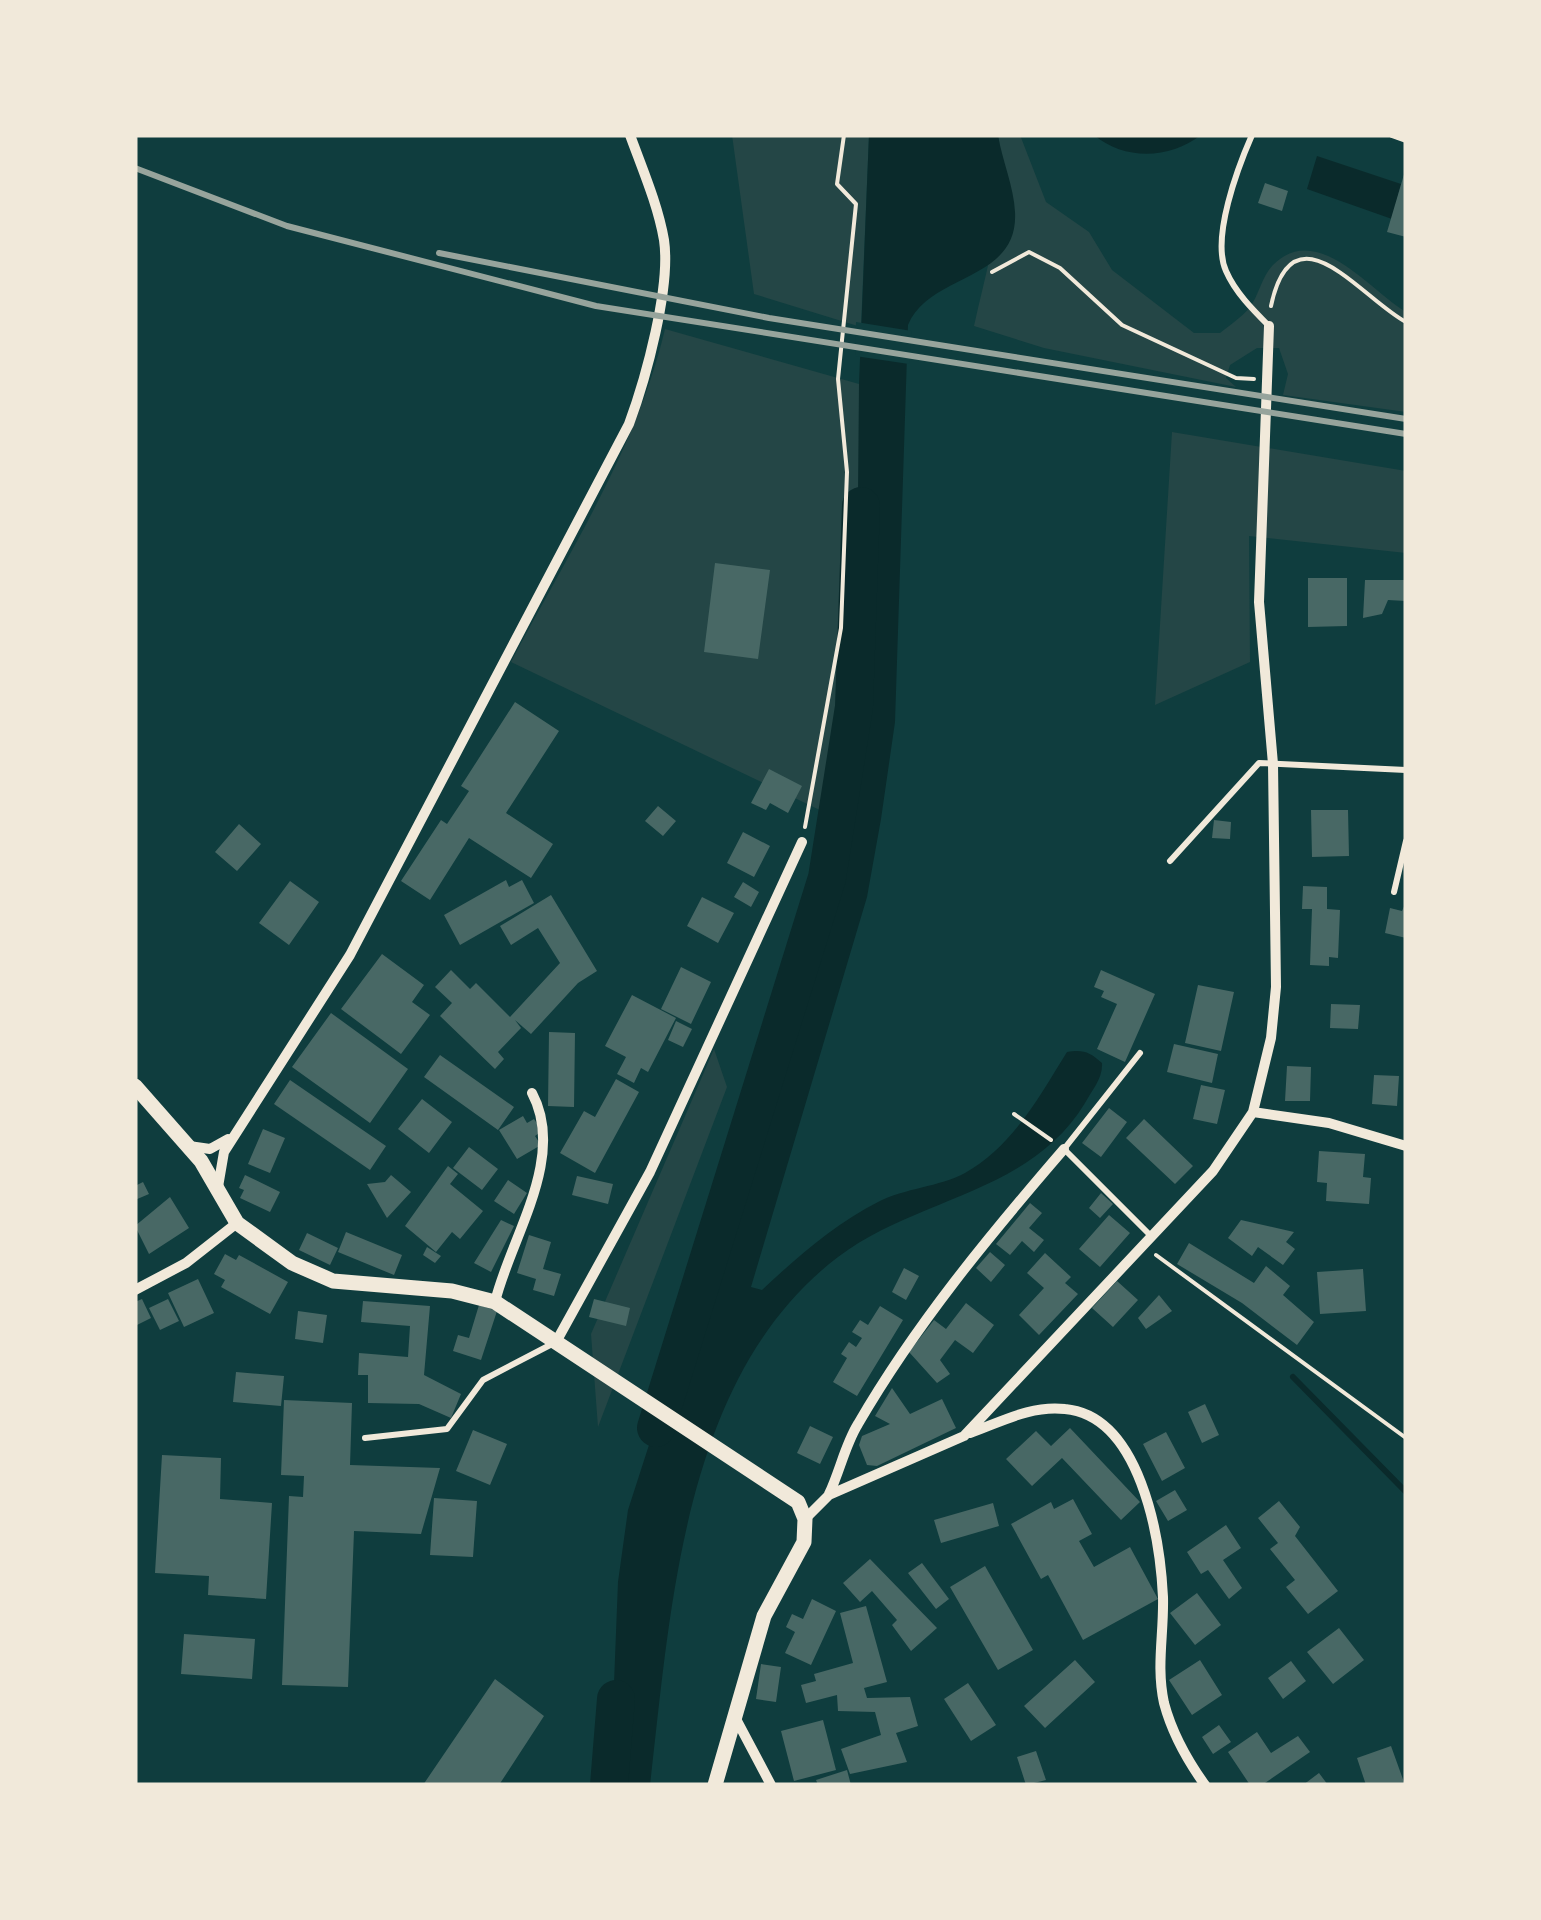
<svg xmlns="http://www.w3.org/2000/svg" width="1541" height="1920" font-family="'IBM Plex Sans',sans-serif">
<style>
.green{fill:#244646}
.water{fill:#0a2a2b}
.pier{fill:#0f3d3e}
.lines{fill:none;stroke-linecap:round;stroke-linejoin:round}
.stream{stroke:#0a2a2b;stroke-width:6}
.river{stroke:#0a2a2b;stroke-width:38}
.building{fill:#486865}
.path{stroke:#f1e9da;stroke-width:4}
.service{stroke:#f1e9da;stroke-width:6}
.minor{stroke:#f1e9da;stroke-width:10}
.tertiary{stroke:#f1e9da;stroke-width:15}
.rail{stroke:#97a49c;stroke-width:6}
</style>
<rect width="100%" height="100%" fill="#0f3d3e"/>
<!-- green -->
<path class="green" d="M732,135h137l-8,192 -107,-33z
M998,135h22l26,67 43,30 23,38 82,63h26c10,-8 22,-16 30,-26 9,-12 12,-31 23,-42 44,-44 95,24 133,47v100l-123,-17 5,-21 -9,-26h-22l-27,17 -4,13 10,9 -192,-39 -70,-22c13,-60 35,-129 24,-191z
M665,329l194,55 1,219 -32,211 -317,-152c57,-108 126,-214 154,-333z
M1172,432l234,39v82l-157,-17 1,126 -95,43z
M714,1049l13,38 -129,340 -7,-93z"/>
<!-- water -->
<path class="water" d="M869,135h129c4,25 16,52 17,77 4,70 -86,61 -107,113l-13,397 -14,97 -14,78 -116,390 11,3c34,-32 73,-66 116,-88 27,-14 61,-15 87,-29 48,-27 74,-76 102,-121 16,-3 23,0 35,11 1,15 -10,27 -17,40 -55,91 -168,94 -247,154 -155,118 -167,350 -188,528h-40l8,-203 10,-72 195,-604 21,-83 12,-107 3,-332z
M1094,135h107c-31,24 -76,26 -107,0z
M1317,156l84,28 -9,35 -85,-30z"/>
<!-- pier -->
<path class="pier" d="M856,322l56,9 -3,33 -54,-8z"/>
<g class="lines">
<!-- stream -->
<path class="stream" d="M1293,1377l113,115"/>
<!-- river -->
<path class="river" d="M656,1428l171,-550 27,-171 7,-201
M609,1785l7,-86"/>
</g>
<!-- building -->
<path class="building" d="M1405,171h1v66l-19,-5z
M1265,183l23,8 -6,20 -24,-8z
M715,563l55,7 -12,89 -54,-7z
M1308,578h39v48l-39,1z
M1365,580h41v21l-18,-1 -6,14 -19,4z
M515,702l44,29 -53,82 47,31 -22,34 -62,-40 -39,62 -29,-19 40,-61 6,4 22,-33 -8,-5z
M769,769l33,17 -14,27 -18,-10 -4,7 -15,-7z
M658,806l18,15 -13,15 -18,-15z
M1311,810h37l1,46 -37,1z
M1214,820l17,2 -1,17 -18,-1z
M239,824l22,20 -24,27 -22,-19z
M743,832l27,14 -16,31 -27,-14z
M506,880l3,7 13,-7 12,23 -74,42 -16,-30z
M290,881l29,21 -30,43 -30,-22z
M743,882l16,10 -8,15 -17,-10z
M1303,886l24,1v22l13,1 -2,48 -9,-1v9l-19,-1 2,-56h-10z
M551,895l46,76 -19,12 -47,51 -16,-14 6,8 -23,24 6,7 -9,10 -55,-53 12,-13 -17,-16 16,-17 19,19 6,-6 34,34 50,-54 -22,-35 -27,17 -11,-19z
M702,897l32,16 -16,30 -31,-17z
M1406,902v36l-21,-5 5,-25 12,3z
M382,954l42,31 -12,17 18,13 -29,39 -60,-45z
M681,967l30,15 -20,42 -30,-15z
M1101,970l54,24 -30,68 -28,-13 20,-45 -16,-7 3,-6 -10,-4z
M1198,985l36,7 -13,59 -36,-8z
M632,995l44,23 -28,54 -7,-4 -7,15 -17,-9 9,-17 -21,-11z
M1331,1004l29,1 -2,24 -28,-1z
M331,1013l77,56 -38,54 -78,-56z
M676,1021l16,8 -9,18 -15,-7z
M549,1032l26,1 -1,74 -26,-1z
M1174,1044l44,10 -6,29 -45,-11z
M440,1055l74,52 -16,23 -74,-53z
M1287,1066l24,1 -1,34h-25z
M1374,1075l25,1 -2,30 -25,-2z
M616,1079l23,13 -44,81 -35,-20 24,-42 11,6z
M290,1080l96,66 -16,24 -96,-66z
M1201,1085l24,5 -8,34 -24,-5z
M422,1099l30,23 -23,31 -31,-24z
M1109,1108l18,14 -26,35 -19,-14z
M523,1116l4,7 7,-4 8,12 -7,5 6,9 -24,14 -18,-29z
M1144,1119l49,47 -18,18 -49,-46z
M263,1129l22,9 -15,35 -22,-9z
M469,1147l29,22 -16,21 -29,-22z
M1319,1151l46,3 -2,23 8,1 -2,26 -43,-3 1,-18 -10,-1z
M448,1166l10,8 -8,10 33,27 -23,28 -8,-7 -16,20 -31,-26z
M245,1175l35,17 -10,20 -30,-14 4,-8 -5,-2z
M391,1175l20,17 -24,26 -20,-34 18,-2z
M577,1176l36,8 -5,20 -36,-9z
M508,1180l19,13 -13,21 -20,-13z
M143,1182l6,12 -14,6v-14z
M1101,1193l12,11 -13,14 -11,-10z
M170,1197l19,31 -40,26 -14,-28z
M1030,1203l12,10 -13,15 15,12 -10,12 -12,-11 -12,14 -14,-11z
M1109,1215l21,18 -30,34 -21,-18z
M501,1220l13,6 -23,46 -17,-9z
M1241,1220l53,12 -8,10 9,7 -12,16 -25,-18 -6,9 -24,-18z
M346,1232l56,23 -8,20 -56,-23z
M307,1233l31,15 -8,17 -31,-15z
M529,1235l22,7 -8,27 18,5 -7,22 -21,-6 3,-11 -19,-6z
M1189,1243l65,40 12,-17 24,20 -7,9 31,27 -17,23 -55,-42 -65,-39z
M427,1247l14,9 -6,7 -12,-8z
M990,1252l15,13 -14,17 -15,-14z
M1045,1253l26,24 -6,6 13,11 -39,41 -20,-20 25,-27 -17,-15z
M225,1254l11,6 3,-5 49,27 -18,32 -49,-27 4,-7 -11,-6z
M904,1268l15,8 -13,24 -14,-8z
M1363,1269l3,42 -46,3 -3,-42z
M198,1279l16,34 -30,14 -16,-34z
M1117,1281l21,19 -25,27 -21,-19z
M1159,1295l13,16 -26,18 -8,-11z
M142,1299l9,19 -16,8v-24z
M168,1299l11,22 -19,9 -11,-22z
M594,1299l36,9 -4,18 -37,-9z
M363,1301l67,5 -6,69 37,19 -10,24 -32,-14 -51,-1v-28h-10l1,-22 49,4 2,-31 -49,-4z
M966,1303l28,22 -21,28 -18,-13 -15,20 10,14 -13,9 -28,-31 25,-32 12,9z
M479,1305l18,6 -16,49 -28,-9 5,-16 11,3z
M880,1306l23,14 -46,76 -24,-14 14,-24 -6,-4 8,-12 7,5 6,-9 -10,-6 8,-12 8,5z
M298,1311l29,4 -4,28 -28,-4z
M236,1372l48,4 -3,30 -48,-4z
M892,1388l18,26 32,-15 14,29 -79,38 -10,-1 -8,-20 3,-9 28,-12 -15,-8z
M284,1400l68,3 -2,62 90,3 -19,66 -67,-3 -6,156 -66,-2 7,-189 14,1 1,-21 -23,-1z
M1205,1404l14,31 -17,8 -14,-31z
M810,1426l23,11 -13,27 -23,-11z
M1070,1428l70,74 -19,18 -59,-62 -30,28 -26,-27 30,-28 15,15z
M473,1430l34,14 -17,41 -34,-14z
M1166,1432l19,36 -23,13 -19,-37z
M162,1455l59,3 -1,41 52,4 -6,96 -58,-4 1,-19 -54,-3z
M1175,1490l12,20 -19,11 -12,-20z
M434,1498l43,3 -4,56 -43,-2z
M1073,1499l19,35 -13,7 15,26 36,-20 28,52 -75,41 -35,-65 -7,4 -30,-55 40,-22 3,7z
M1279,1501l21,26 -5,9 43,55 -30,23 -22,-27 9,-7 -25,-31 8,-6 -20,-25z
M993,1503l6,23 -58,17 -7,-23z
M1226,1525l15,23 -18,12 19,28 -13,11 -21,-29 -7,4 -14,-22z
M870,1559l67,69 -26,23 -19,-26 5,-5 -25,-29 -12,11 -17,-19z
M922,1563l27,36 -13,10 -28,-36z
M985,1566l48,84 -35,20 -48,-83z
M1197,1593l24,32 -26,20 -25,-32z
M812,1599l24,12 -25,54 -26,-12 10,-21 -9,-5 6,-13 11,5z
M866,1606l21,76 -23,6 3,10 43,-1 8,29 -22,7 11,29 -57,12 -9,-25 40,-14 -6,-23 -37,-1 -1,-16 -31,8 -5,-18 15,-4 -2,-7 39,-11 -13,-50z
M1339,1628l25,32 -31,24 -26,-32z
M184,1634l71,5 -3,40 -71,-5z
M1075,1660l20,22 -50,46 -21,-22z
M1200,1660l22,35 -30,20 -23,-35z
M1291,1661l15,20 -23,18 -15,-21z
M761,1664l20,3 -5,35 -20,-3z
M495,1679l49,37 -45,69h-76z
M968,1683l28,42 -25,16 -27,-42z
M823,1720l13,50 -42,11 -13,-50z
M1219,1725l12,17 -18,12 -11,-17z
M1257,1732l14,21 27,-17 12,16 -48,33h-12l-22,-33z
M1391,1746l14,39h-39l-9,-27z
M1036,1751l10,29 -20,5 -9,-28z
M847,1770l4,15h-33l-2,-5z
M1319,1773l9,12h-25z"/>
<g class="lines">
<!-- path -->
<path class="path" d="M992,272l37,-20 31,16 62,57 114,53 18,1
M1271,306c22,-104 91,-7 135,16
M805,827l36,-199 6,-156 -9,-93 18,-175 -19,-20 7,-49
M1014,1114l37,26
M1156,1255l250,183"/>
<!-- service -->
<path class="service" d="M1252,135c-14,32 -41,103 -26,136 9,21 27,39 43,55
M1392,135l14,5
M1170,861l89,-98 147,7
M1394,892l12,-51
M1140,1053l-76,96 88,88
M365,1438l82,-9 36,-49 71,-37"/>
<!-- minor -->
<path class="minor" d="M1253,1112l76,11 77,23
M189,1146l21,3 18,-10
M218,1187l6,-35 126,-197 279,-531c17,-46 42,-137 35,-184 -6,-35 -22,-72 -34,-105
M135,1290l51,-27 51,-40
M495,1302c15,-63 72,-144 37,-209
M556,1342l94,-170 152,-330
M970,1433c31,-11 61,-28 95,-24 75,7 95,127 98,188 1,37 -7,69 1,106 8,30 23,57 41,82
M829,1494c11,-23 16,-49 29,-70 58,-100 131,-188 206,-275
M805,1519l24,-24 135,-59 249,-265 40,-59 18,-74 5,-51 -3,-223 -14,-162 10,-276
M735,1717l36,68"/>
<!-- tertiary -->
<path class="tertiary" d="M135,1086l66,75 36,62 55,40 41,18 119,10 43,11 303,200 7,17 -1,23 -40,74 -49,169"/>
<!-- rail -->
<path class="rail" d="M135,168l152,58 309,80 810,128
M439,253l330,65 637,101"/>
</g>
<!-- border -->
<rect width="1541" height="1920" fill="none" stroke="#f1e9da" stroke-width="275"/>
</svg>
